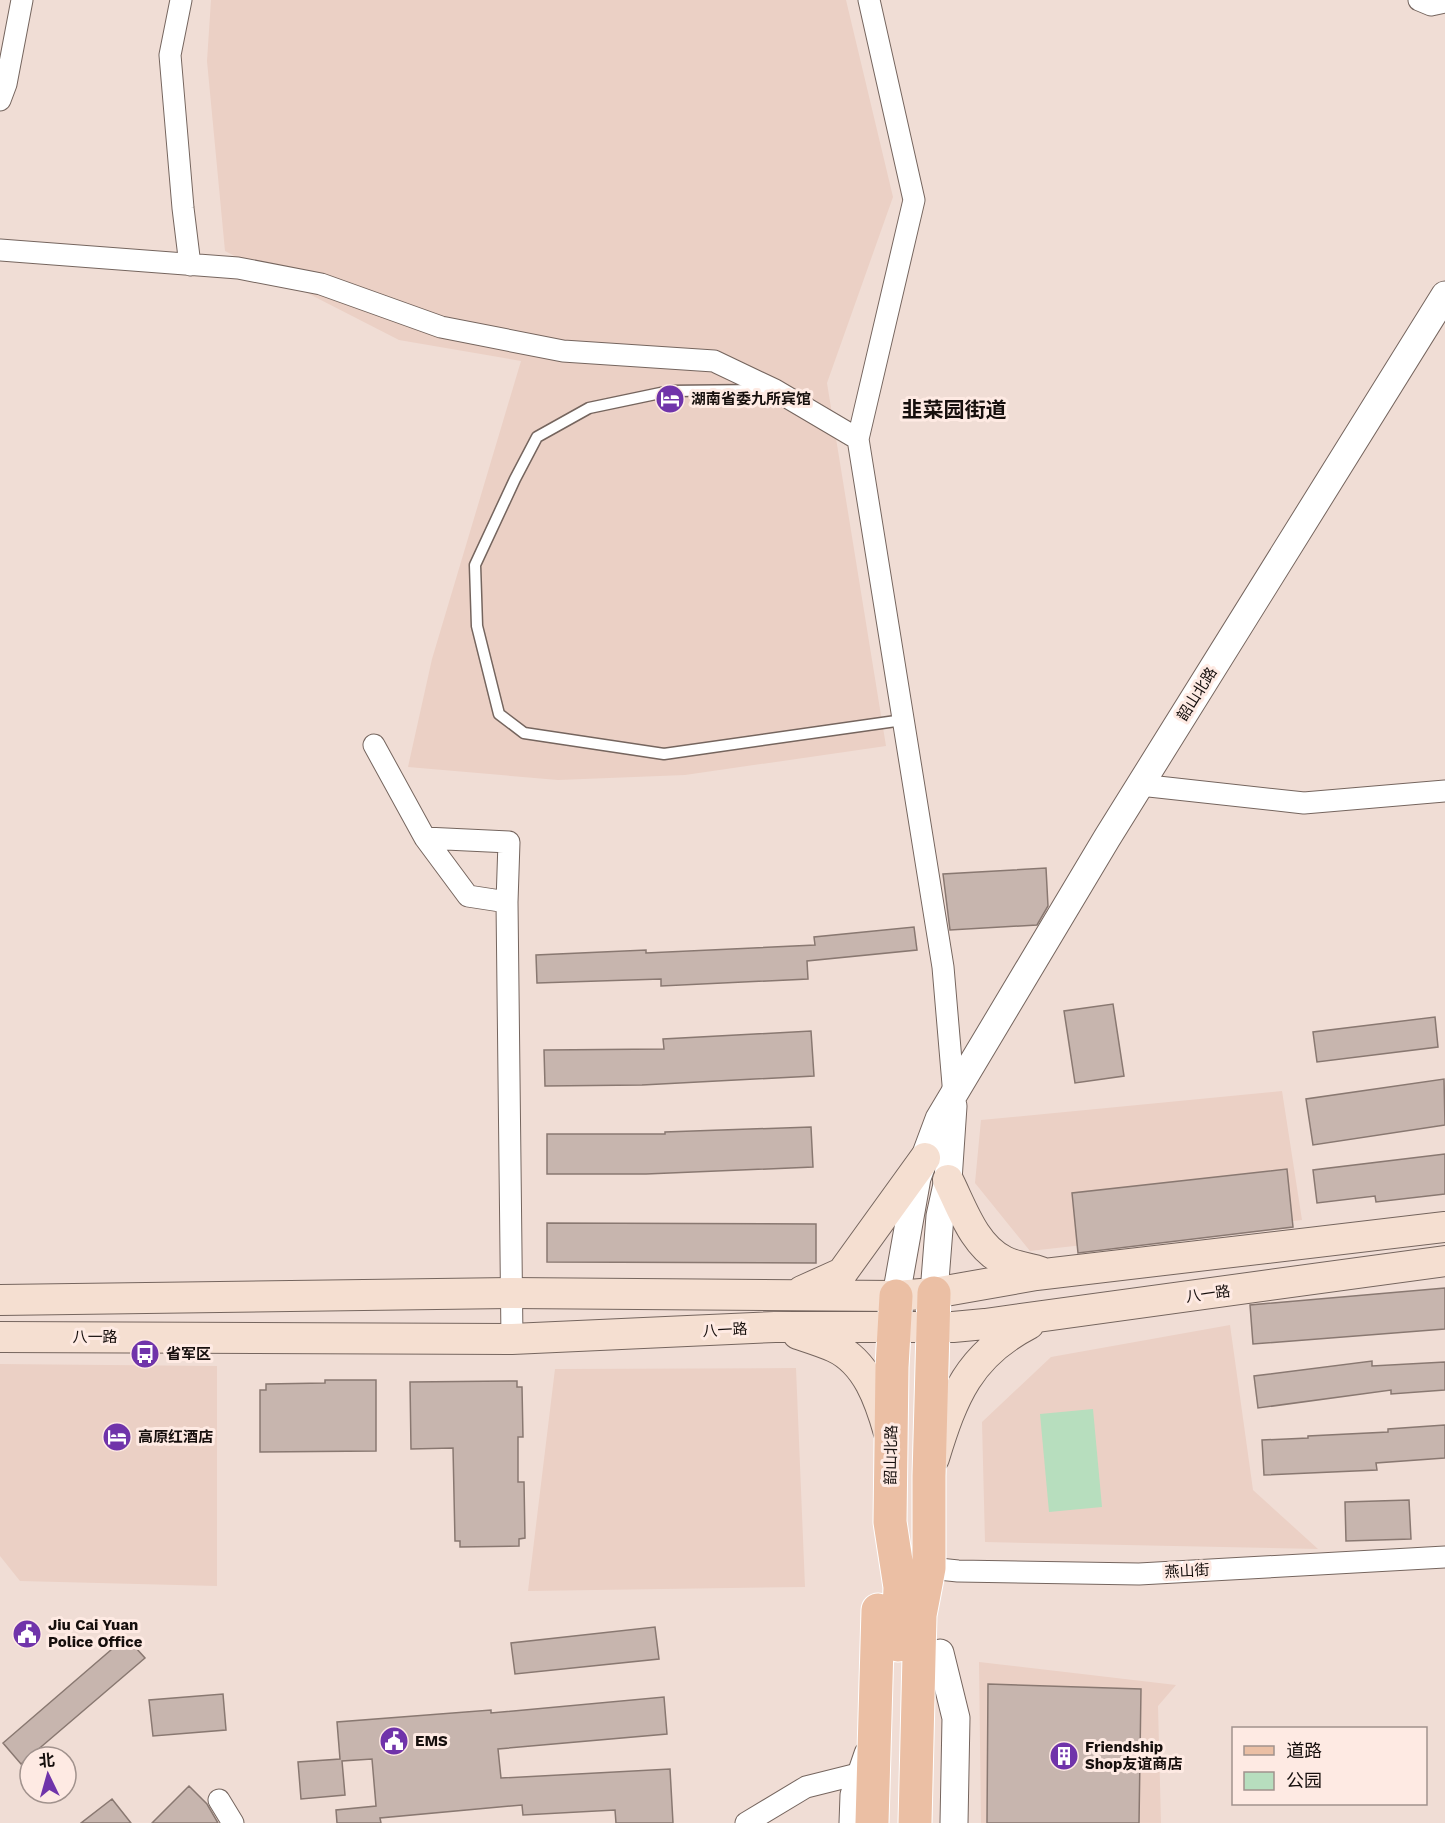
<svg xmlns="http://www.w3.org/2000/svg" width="1445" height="1823" font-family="'Work Sans','Noto Sans SC',sans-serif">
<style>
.built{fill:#ebd0c5}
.green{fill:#b7debe}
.building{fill:#c7b5ae;stroke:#897871;stroke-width:1.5}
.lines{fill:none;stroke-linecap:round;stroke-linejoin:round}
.service-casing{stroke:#75655e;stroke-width:13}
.minor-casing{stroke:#75655e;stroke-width:23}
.tertiary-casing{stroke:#75655e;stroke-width:29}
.secondary-casing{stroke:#75655e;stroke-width:32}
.primary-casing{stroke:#fff;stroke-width:35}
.service{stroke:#fff;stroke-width:10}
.minor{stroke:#fff;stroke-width:21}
.tertiary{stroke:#fff;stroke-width:27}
.secondary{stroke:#f5dfd1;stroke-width:30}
.primary{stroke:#ebbfa4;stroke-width:33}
.labels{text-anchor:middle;stroke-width:6;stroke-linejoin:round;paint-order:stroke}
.poi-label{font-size:15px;font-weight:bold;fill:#160f0d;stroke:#feeae3;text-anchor:start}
.street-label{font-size:15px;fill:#160f0d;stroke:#feeae3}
.district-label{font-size:21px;font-weight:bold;fill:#160f0d;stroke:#feeae3}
</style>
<rect width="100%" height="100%" fill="#f0ddd5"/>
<!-- built -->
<path class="built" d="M211,0h635l47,197 -66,186 59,363 -201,29 -127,5 -150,-13 24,-108 89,-298 -122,-21 -174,-89 -18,-190z
M1282,1091l20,129 -272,31 -55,-68 6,-63z
M1230,1325l23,165 65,59 -333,-7 -3,-120 69,-65z
M0,1364l217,2v220l-197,-5 -20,-25z
M796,1368l9,219 -277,4 27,-222z
M979,1662l197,23 -18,21 3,117h-180z"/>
<!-- green -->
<path class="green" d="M1093,1409l9,98 -53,5 -9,-98z"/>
<!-- building -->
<path class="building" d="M1046,868l2,38 -11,19 -87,5 -7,-56z
M914,927l3,23 -110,11 1,18 -147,7v-7l-124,4 -1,-28 110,-5v3l169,-8 -1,-8z
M1113,1004l11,72 -49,7 -11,-72z
M1435,1017l3,30 -121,15 -4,-30z
M811,1031l3,45 -172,9 -97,1 -1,-36 120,-1 -1,-10z
M1444,1079l1,46 -132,20 -7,-46z
M811,1127l2,40 -167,7h-99v-40h118v-2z
M1445,1154v40l-69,8 -1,-6 -58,7 -4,-33z
M1287,1169l6,58 -215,26 -6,-60z
M547,1223l269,1v39l-269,-1z
M1445,1288v41l-192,15 -3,-39z
M1372,1361v5l73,-4v28l-54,4v-4l-133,18 -4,-32z
M325,1380h51v71l-116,1v-62h6v-6l59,-1z
M517,1381v6h5l1,50h-5v45h6l1,56 -6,1v7l-59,1v-6h-5l-2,-93 -42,1 -1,-67z
M1445,1425v33l-69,5 1,7 -113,5 -2,-35 46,-2v-2l80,-4v-3z
M1409,1500l2,39 -65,2 -1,-39z
M655,1627l4,32 -144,15 -4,-31z
M126,1637l19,21 -124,106 -18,-21z
M988,1684l153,5 -2,134h-152z
M223,1694l3,36 -73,6 -4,-36z
M664,1697l3,37 -169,15 3,29 169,-9 3,54h-57l-1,-13 -92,5 -1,-10 -142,13 1,5h-44l-1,-13 40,-4 -4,-47 -30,2 3,34 -44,4 -3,-37 42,-3 -3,-37 154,-12v3z
M189,1786l18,18 11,19h-66z
M112,1799l19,24h-50z"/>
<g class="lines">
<!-- service casing -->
<g class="service-casing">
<path id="service" d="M762,390l-92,1 -81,17 -52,29 -22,42 -40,86 2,61 22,88 25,19 140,21 239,-34"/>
</g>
<!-- minor casing -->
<g class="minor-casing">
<path id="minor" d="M181,0l-11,55 13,153 7,57
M869,0l45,200 -56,239 85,528 11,129
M1419,0l12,5 14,-3
M0,100l6,-16 16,-84
M0,250l238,18 83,16 120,43 122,24 151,10 61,29 83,49
M374,745l51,93 43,58 39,6
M1140,785l164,18 141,-12
M425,838l84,4 -2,60 5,437
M929,1568l29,3 181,3 306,-17
M219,1800l14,23
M746,1823l60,-36 56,-14"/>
</g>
<!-- tertiary casing -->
<g class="tertiary-casing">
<path id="tertiary" d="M934,1293l6,-77 8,-36 5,-74
M896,1296l21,-118 22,-59 168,-281 338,-543
M940,1653l16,65 -2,105
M853,1823l1,-28 14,-41"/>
</g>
<!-- secondary casing -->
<g class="secondary-casing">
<path id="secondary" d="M948,1180c14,28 26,66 56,81 11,6 26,7 37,11
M802,1291l40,-18 83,-115
M0,1300l511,-7 385,3 38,-3 102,-18 409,-48
M798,1334c12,4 25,8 36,13 33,15 46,54 55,86
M0,1337l512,2 263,-12h178l32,-3 460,-63
M934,1458c19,-62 35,-103 95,-134"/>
</g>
<!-- primary casing -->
<g class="primary-casing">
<path id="primary" d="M896,1296l-4,71 -2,155 10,65 -2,58
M872,1823l6,-213
M915,1823l5,-208 9,-47v-92l5,-183"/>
</g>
<!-- service -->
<use href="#service" class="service"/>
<!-- minor -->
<use href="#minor" class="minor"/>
<!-- tertiary -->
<use href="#tertiary" class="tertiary"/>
<!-- secondary -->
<use href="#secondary" class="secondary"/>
<!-- primary -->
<use href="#primary" class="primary"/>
</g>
<!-- icons -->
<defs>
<g id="hotel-disc" transform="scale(1.5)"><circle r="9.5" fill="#7034aa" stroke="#feeae3"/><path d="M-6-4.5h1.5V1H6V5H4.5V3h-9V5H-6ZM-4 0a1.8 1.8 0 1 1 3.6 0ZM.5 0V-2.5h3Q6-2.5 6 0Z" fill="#fff"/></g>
<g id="bus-disc" transform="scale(1.5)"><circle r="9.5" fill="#7034aa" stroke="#feeae3"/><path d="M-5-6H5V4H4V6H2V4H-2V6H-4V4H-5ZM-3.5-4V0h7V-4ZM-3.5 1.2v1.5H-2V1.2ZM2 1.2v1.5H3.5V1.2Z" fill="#fff"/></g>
<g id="civic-disc" transform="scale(1.5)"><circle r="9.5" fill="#7034aa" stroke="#feeae3"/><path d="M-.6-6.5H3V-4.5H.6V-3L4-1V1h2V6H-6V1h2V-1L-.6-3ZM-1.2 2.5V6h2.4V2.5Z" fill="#fff"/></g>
<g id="building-disc" transform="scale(1.5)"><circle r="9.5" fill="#7034aa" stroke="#feeae3"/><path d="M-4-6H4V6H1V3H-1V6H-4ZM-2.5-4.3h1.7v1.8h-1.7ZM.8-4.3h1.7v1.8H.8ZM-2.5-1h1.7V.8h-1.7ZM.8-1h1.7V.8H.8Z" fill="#fff"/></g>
</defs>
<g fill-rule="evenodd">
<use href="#hotel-disc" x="670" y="399"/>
<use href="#bus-disc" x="145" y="1354"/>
<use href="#hotel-disc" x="117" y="1437"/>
<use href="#civic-disc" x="27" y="1634"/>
<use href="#civic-disc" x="394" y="1741"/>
<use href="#building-disc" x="1064" y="1756"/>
</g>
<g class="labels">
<!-- poi labels -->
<g class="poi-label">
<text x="691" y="404">湖南省委九所宾馆</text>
<text x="166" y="1359">省军区</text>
<text x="138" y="1442">高原红酒店</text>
<text x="48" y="1630">Jiu Cai Yuan<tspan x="48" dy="17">Police Office</tspan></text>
<text x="415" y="1746">EMS</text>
<text x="1085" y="1752">Friendship<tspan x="1085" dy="17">Shop友谊商店</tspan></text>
</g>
<!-- street labels -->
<g class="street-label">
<text transform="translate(1197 694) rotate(-58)" y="5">韶山北路</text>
<text transform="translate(1208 1294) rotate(-8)" y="5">八一路</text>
<text transform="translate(725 1330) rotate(-3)" y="5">八一路</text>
<text x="95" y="1342">八一路</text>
<text transform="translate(891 1455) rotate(-89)" y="5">韶山北路</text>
<text transform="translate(1187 1571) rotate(-3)" y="5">燕山街</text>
</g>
<!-- district labels -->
<g class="district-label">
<text x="954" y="417">韭菜园街道</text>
</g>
</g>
<!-- legend -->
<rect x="1232" y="1727" width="195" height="78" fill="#feeae3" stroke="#a1928d" stroke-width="1.5"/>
<rect x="1244" y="1746" width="30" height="9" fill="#ebbfa4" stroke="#a1928d" stroke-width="1.5"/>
<text x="1286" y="1757" font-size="18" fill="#160f0d">道路</text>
<rect x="1244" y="1772" width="30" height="18" fill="#b7debe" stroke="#a1928d" stroke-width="1.5"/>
<text x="1286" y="1787" font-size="18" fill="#160f0d">公园</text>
<!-- north arrow -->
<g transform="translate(48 1775) rotate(355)"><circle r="28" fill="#feeae3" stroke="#a1928d" stroke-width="1.5"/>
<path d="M0-4.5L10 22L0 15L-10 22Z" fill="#7034aa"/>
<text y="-9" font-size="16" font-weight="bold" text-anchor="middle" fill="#160f0d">北</text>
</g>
</svg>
